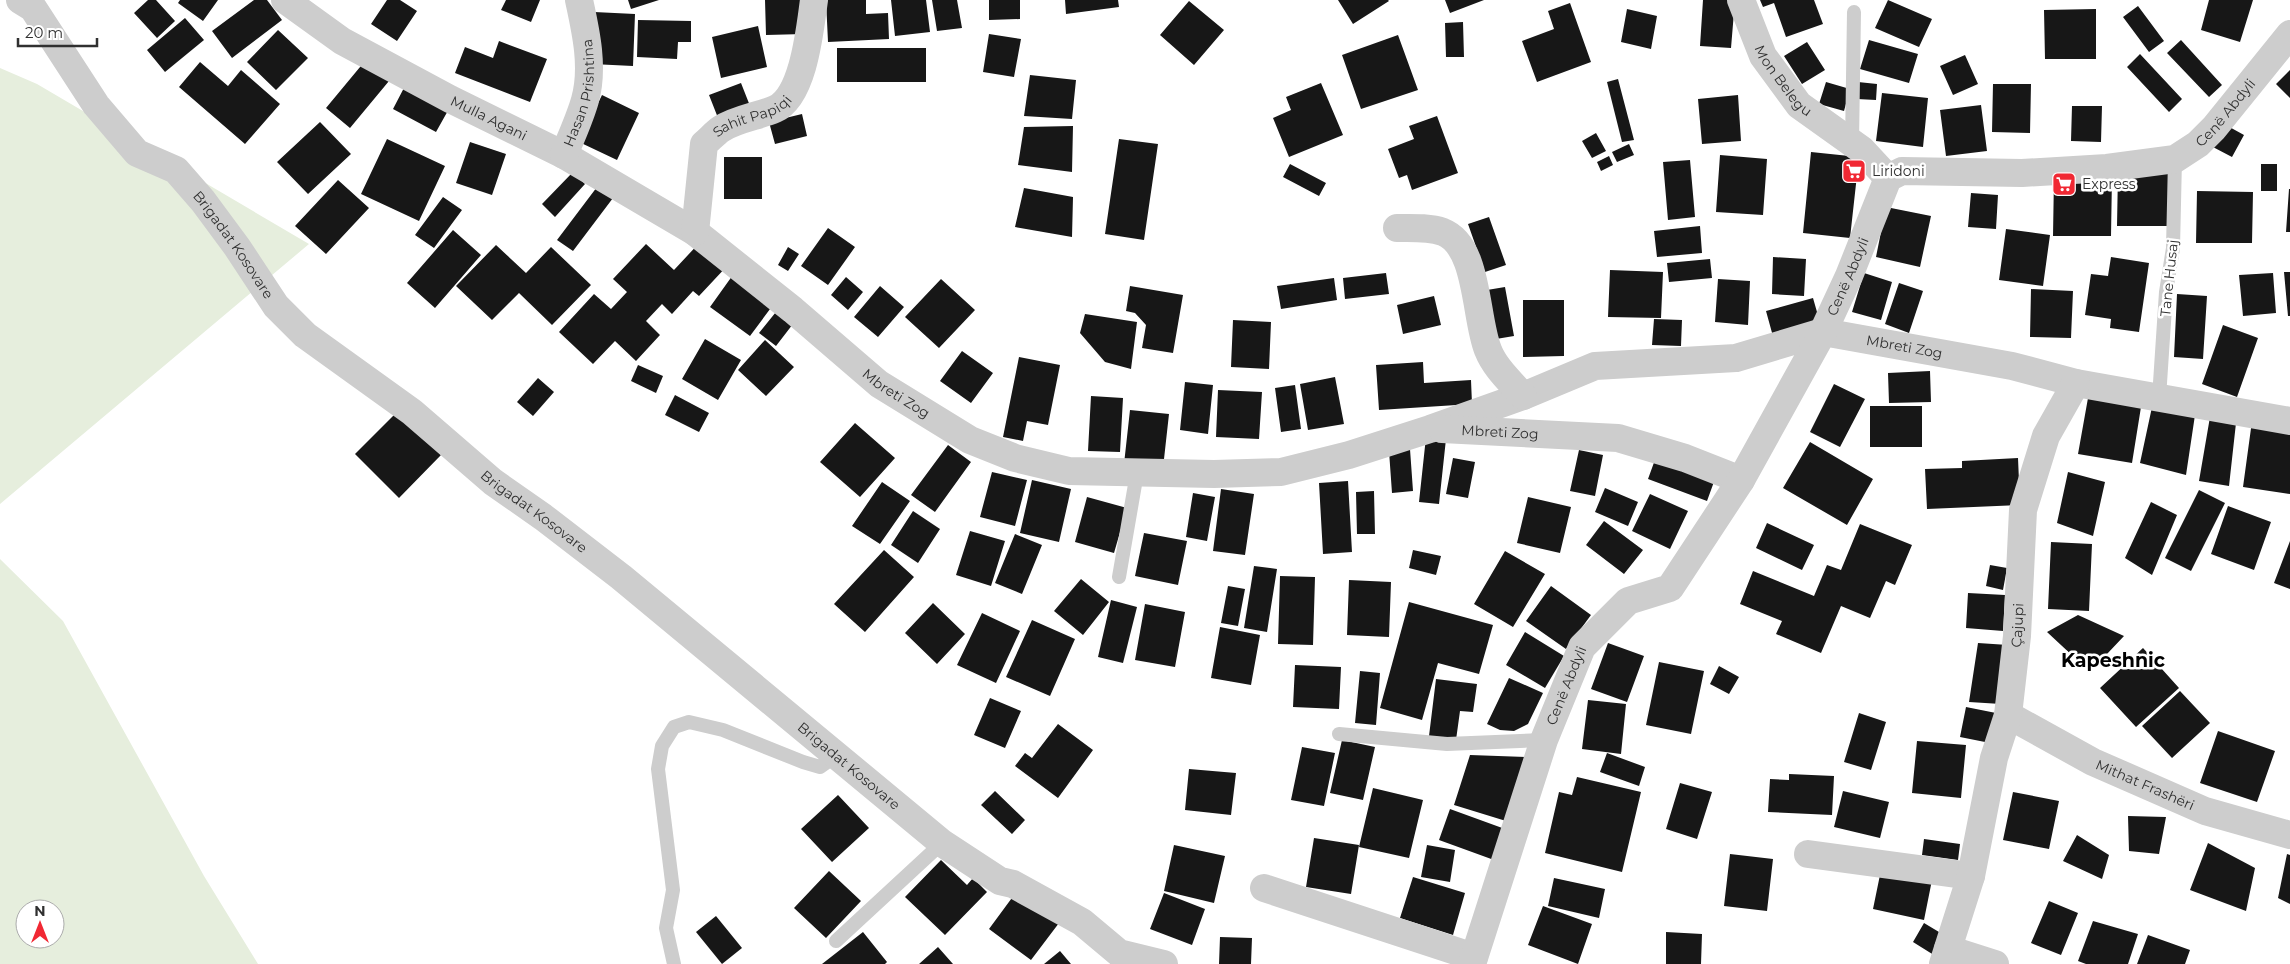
<svg xmlns="http://www.w3.org/2000/svg" width="2290" height="964" font-family="Montserrat,sans-serif">
<style>
.green{fill:#e6eedd;fill-rule:evenodd}
.building{fill:#171717}
.lines{fill:none;stroke-linecap:round;stroke-linejoin:round}
.lane{stroke:#cdcdcd;stroke-width:14}
.street{stroke:#cdcdcd;stroke-width:28}
.labels{text-anchor:middle;stroke-width:5;stroke-linejoin:round;paint-order:stroke}
.street-label{font-size:14px;fill:#303030;stroke:#fff}
.poi-label{font-size:14px;fill:#303030;stroke:#fff;text-anchor:start}
.district-label{font-size:19px;font-weight:bold;fill:#000;stroke:#fff}
</style>
<rect width="100%" height="100%" fill="#fff"/>
<!-- green -->
<path class="green" d="M0,68l37,16 272,160 -309,260z
M0,559l63,62 141,255 54,88h-258zM25,909h30v30h-30z"/>
<!-- building -->
<path class="building" d="M148,0h8l19,21 -18,17 -23,-25z
M180,0h38l-15,21 -25,-18z
M254,0h13l15,20 -50,38 -20,-27z
M387,0h13l17,11 -20,30 -26,-17z
M506,0h34l-9,22 -30,-12z
M628,0h31l-28,9z
M765,0h38l1,34 -38,1z
M826,0h40v14l22,-1 1,26 -61,3z
M891,0h35l4,32 -35,4z
M932,0h25l5,28 -25,3z
M989,0h31v19l-31,1z
M1065,0h53l1,7 -53,7z
M1338,0h50l1,1 -36,23z
M1445,0h39l-34,13z
M1703,0h32l-4,48 -31,-2z
M1760,0h54l9,24 -37,13 -12,-34 -11,4z
M1888,0l44,19 -13,28 -44,-19z
M2209,0h44l-13,42 -39,-12z
M1189,1l35,29 -30,35 -34,-30z
M1570,3l21,59 -54,20 -15,-41 32,-12 -6,-18z
M2138,6l26,35 -15,11 -26,-35z
M1627,9l30,7 -6,33 -30,-7z
M2096,9v50h-51l-1,-49z
M594,12l41,2 -2,52 -41,-2z
M185,18l19,22 -39,32 -18,-22z
M638,20l53,1v21h-13l-1,17 -40,-2z
M1463,22l1,35h-18l-1,-34z
M758,26l9,41 -46,11 -9,-41z
M278,30l30,28 -32,32 -29,-28z
M989,34l32,5 -7,38 -31,-5z
M1398,35l20,55 -57,19 -19,-54z
M1869,40l49,14 -9,29 -49,-14z
M2181,40l41,45 -13,12 -42,-44z
M499,41l48,18 -17,43 -75,-29 10,-26 28,11z
M1807,42l18,28 -23,14 -18,-28z
M837,48h89v34h-89z
M2140,54l42,45 -13,13 -42,-45z
M1965,55l13,29 -25,11 -13,-29z
M365,61l24,20 -39,47 -24,-20z
M200,62l28,24 13,-16 39,34 -35,40 -66,-57z
M2290,70v28l-14,-14z
M1030,75l46,5 -4,39 -48,-3z
M1618,79l16,61 -12,2 -15,-60z
M1826,82l24,7 -6,22 -25,-7z
M1858,82l19,2 -1,16 -19,-1z
M741,83l11,28 -32,12 -11,-28z
M1321,83l22,52 -54,22 -16,-39 18,-8 -5,-13z
M406,84l44,23 -14,25 -43,-23z
M1993,84h38l-1,49 -38,-1z
M1882,93l46,5 -5,49 -47,-6z
M602,95l37,18 -22,47 -38,-18z
M1738,95l3,46 -39,3 -4,-45z
M1981,105l6,46 -41,5 -6,-46z
M2072,106h30l-1,36 -30,-1z
M802,114l5,22 -32,8 -6,-22z
M1437,116l21,57 -46,17 -5,-15 -8,3 -11,-29 26,-10 -5,-13z
M320,122l31,32 -43,40 -31,-32z
M2224,124l20,11 -12,22 -21,-11z
M1073,126l-1,46 -54,-7 6,-38z
M1596,133l10,18 -14,7 -10,-17z
M387,139l58,27 -26,55 -58,-27z
M1119,139l39,5 -14,96 -39,-6z
M470,142l36,12 -14,41 -36,-12z
M1629,144l5,11 -17,7 -5,-10z
M1811,152l48,5 -9,81 -47,-5z
M1720,155l47,4 -4,56 -47,-3z
M1609,156l4,9 -12,6 -4,-9z
M724,157h38v42h-38z
M1690,160l5,57 -27,3 -5,-58z
M1290,164l36,19 -7,13 -36,-19z
M2261,164h16v27h-16z
M573,172l12,12 -30,33 -13,-13z
M2118,172l51,1 -1,53h-51z
M2054,176h58l-1,60h-58z
M338,180l31,28 -43,46 -31,-28z
M597,187l16,11 -40,53 -16,-11z
M1024,188l49,9 -1,40 -57,-10z
M2289,189h1v43h-4z
M2197,191l56,1 -1,51h-56z
M1971,193l27,2 -2,34 -28,-2z
M443,197l19,13 -28,38 -19,-13z
M1886,207l45,9 -11,51 -44,-10z
M1489,217l17,48 -21,7 -17,-48z
M1700,226l2,27 -45,4 -3,-26z
M828,228l27,19 -27,38 -27,-19z
M2006,229l44,6 -7,51 -44,-6z
M453,230l28,25 -46,53 -28,-25z
M702,240l26,25 -29,31 -6,-5 -21,23 -10,-10 -16,17 14,14 -24,26 -21,-20 -22,23 -34,-32 35,-38 17,15 16,-17 -14,-13 33,-35 28,26z
M496,245l30,28 25,-26 40,38 -39,40 -33,-32 -27,27 -36,-34z
M788,247l11,7 -11,17 -10,-6z
M1773,257l33,2 -2,37 -32,-2z
M2111,257l38,6 -10,69 -29,-4 1,-9 -26,-4 6,-41 17,2z
M1710,259l2,19 -43,4 -2,-19z
M1610,270l53,2 -2,46 -53,-1z
M735,272l41,29 -26,35 -40,-29z
M2284,272h6v44h-2z
M1386,273l3,21 -44,5 -2,-21z
M1864,273l28,9 -11,38 -29,-8z
M2273,273l3,40 -33,3 -4,-41z
M846,277l17,15 -15,18 -17,-15z
M1334,278l3,22 -56,9 -4,-23z
M941,279l34,31 -36,38 -34,-31z
M1718,279l32,2 -2,44 -33,-3z
M1899,283l24,8 -14,42 -24,-9z
M880,286l24,21 -26,30 -24,-20z
M1130,286l53,9 -10,58 -31,-5 4,-23 -11,-12 -9,-2z
M1505,287l9,49 -18,3 -9,-49z
M2031,289l42,2 -2,47 -41,-1z
M2177,294l30,2 -4,63 -29,-2z
M1434,296l7,29 -38,9 -6,-29z
M1813,298l8,28 -47,14 -8,-29z
M1523,300h41v56l-41,1z
M780,307l16,13 -20,26 -17,-13z
M1085,314l52,8 -6,47 -26,-7 -25,-29z
M1654,319l28,1 -1,26 -29,-1z
M1233,320l38,2 -2,47 -38,-2z
M2223,325l35,13 -21,59 -35,-13z
M705,339l36,21 -23,40 -36,-21z
M765,340l29,27 -28,29 -28,-26z
M962,351l31,22 -22,30 -31,-22z
M1019,357l41,8 -12,60 -21,-4 -4,20 -20,-4z
M1423,362l1,21 47,-3 1,24 -93,6 -3,-45z
M638,365l25,11 -7,17 -25,-12z
M1930,371l1,31 -42,1 -1,-30z
M1335,377l9,47 -36,6 -8,-46z
M538,378l16,14 -21,24 -16,-14z
M1185,382l28,3 -5,49 -28,-4z
M1834,384l31,15 -25,48 -30,-15z
M1295,385l6,44 -20,3 -6,-44z
M1218,390l44,2 -3,47 -43,-2z
M675,395l34,18 -10,19 -34,-17z
M1091,396l32,2 -3,54 -32,-1z
M2088,398l53,9 -9,56 -54,-9z
M1870,406h52v41h-52z
M2152,407l43,8 -9,60 -46,-12z
M1130,410l39,4 -6,54 -39,-4z
M398,411l43,44 -42,43 -44,-44z
M2210,417l26,6 -7,63 -30,-5z
M2252,421l38,6v67l-47,-7z
M855,423l40,35 -35,39 -40,-35z
M1426,437l20,2 -7,65 -20,-2z
M1810,442l63,37 -26,46 -64,-37z
M948,445l23,17 -36,50 -24,-17z
M1410,449l3,42 -21,2 -3,-42z
M1579,450l24,5 -8,41 -25,-5z
M1656,457l59,22 -8,22 -59,-22z
M1453,458l22,4 -7,36 -22,-4z
M2018,458l2,47 -93,4 -2,-40 37,-1v-7z
M992,472l35,8 -12,46 -35,-9z
M2068,472l37,10 -12,54 -36,-13z
M1032,480l39,9 -12,53 -39,-9z
M1348,481l4,71 -29,2 -4,-71z
M882,482l28,19 -30,43 -28,-18z
M1605,488l33,14 -10,24 -33,-14z
M1221,489l33,5 -9,61 -32,-4z
M2199,490l26,13 -34,68 -26,-13z
M1374,491l1,43h-18l-1,-42z
M1193,493l22,4 -8,44 -21,-4z
M1650,494l38,17 -18,38 -38,-18z
M1087,497l40,11 -13,45 -39,-11z
M1528,497l43,10 -11,46 -43,-10z
M2151,502l26,13 -25,60 -27,-17z
M2228,506l43,16 -17,48 -43,-16z
M913,511l27,18 -22,34 -27,-18z
M1604,521l39,29 -19,24 -38,-29z
M1767,523l47,22 -12,25 -46,-22z
M1860,524l52,21 -17,40 -9,-4 -16,37 -29,-12 -20,47 -45,-19 6,-13 -42,-17 13,-33 61,25 13,-31 14,5z
M970,531l35,10 -14,45 -35,-11z
M1144,533l43,8 -9,44 -43,-9z
M1015,534l27,11 -20,49 -27,-11z
M2290,541v48l-16,-6z
M2051,542l41,2 -3,67 -41,-2z
M884,550l30,27 -49,55 -31,-28z
M1413,550l28,6 -5,19 -27,-7z
M1505,551l40,23 -32,53 -39,-23z
M1990,565l17,3 -4,22 -17,-4z
M1254,566l23,3 -10,63 -23,-4z
M1280,576l35,1 -2,68 -35,-1z
M1081,579l28,23 -26,33 -29,-24z
M1349,580l42,2 -2,55 -42,-2z
M1228,586l17,3 -7,37 -17,-3z
M1551,586l40,29 -25,34 -40,-28z
M1968,593l37,2 -2,36 -37,-3z
M1111,600l26,7 -14,56 -25,-6z
M1409,602l84,23 -14,49 -41,-11 -16,57 -42,-12z
M933,603l32,31 -28,30 -32,-31z
M1145,604l40,8 -10,55 -40,-7z
M982,613l38,18 -24,52 -39,-18z
M2078,615l46,21 -34,36 -43,-40z
M1032,620l43,19 -25,57 -44,-19z
M1220,627l40,8 -9,50 -40,-7z
M1525,632l39,24 -19,32 -39,-23z
M1608,643l36,13 -17,46 -36,-13z
M1978,643l30,2 -7,59 -32,-2z
M2143,648l36,40 -43,39 -36,-39z
M1659,662l45,9 -13,63 -45,-9z
M1295,665l46,2 -2,42 -46,-2z
M1719,666l20,11 -10,17 -19,-10z
M1360,671l20,2 -4,52 -21,-2z
M1509,678l34,15 -15,31 -14,7 -14,-1 -13,-6z
M1436,679l41,5 -4,28 -13,-1 -4,29 -27,-4z
M2180,691l30,32 -38,35 -30,-32z
M990,698l31,13 -16,37 -31,-13z
M1588,700l38,4 -5,50 -39,-5z
M1966,707l30,6 -6,30 -30,-6z
M1859,713l27,9 -15,48 -27,-8z
M1058,724l35,26 -35,48 -43,-32 10,-13 7,5z
M2218,731l57,20 -18,51 -57,-19z
M1342,740l33,7 -12,53 -33,-7z
M1917,741l49,4 -5,53 -49,-5z
M1302,747l33,6 -11,53 -33,-6z
M1607,753l38,14 -6,19 -39,-14z
M1470,755l57,2 -21,64 -52,-16z
M1189,769l47,4 -5,42 -46,-5z
M1789,774l45,2 -2,39 -64,-3 2,-33 19,1z
M1577,777l64,15 -19,80 -77,-19 14,-61 13,3z
M1680,783l32,9 -15,47 -31,-10z
M1373,788l50,12 -14,58 -50,-11z
M995,791l30,29 -13,14 -31,-29z
M1843,791l46,11 -9,36 -46,-11z
M2013,792l46,9 -10,48 -46,-9z
M838,795l31,33 -37,34 -31,-33z
M1450,809l55,20 -11,31 -55,-20z
M2128,816l38,1 -7,37 -30,-3z
M2077,835l32,20 -7,24 -39,-18z
M1314,838l45,7 -8,49 -45,-7z
M1924,839l36,5 -2,16 -36,-5z
M2208,843l47,25 -9,43 -56,-21z
M1174,845l51,11 -11,47 -50,-12z
M1427,845l28,5 -5,32 -29,-5z
M1730,854l43,5 -6,52 -43,-5z
M2287,854l3,1v49l-12,-6z
M941,860l26,25 6,-7 14,14 -42,43 -40,-38z
M1881,870l51,10 -8,40 -51,-11z
M829,871l32,30 -35,37 -32,-30z
M1413,877l52,16 -12,42 -53,-17z
M1554,878l51,11 -6,29 -51,-12z
M1017,891l42,32 -28,37 -42,-31z
M1164,893l41,16 -13,36 -42,-16z
M2049,901l29,12 -17,42 -30,-12z
M1543,906l49,18 -14,40 -50,-19z
M716,916l26,32 -20,16 -26,-32z
M2093,921l45,13 -10,30h-42l-8,-3z
M1924,923l25,15 -12,19 -24,-15z
M863,932l24,30 -2,2h-63z
M1666,932l36,2 -1,30h-35z
M2148,935l42,15 -5,14h-48z
M1220,937l32,1 -1,26h-32z
M938,947l15,17h-34z
M1060,951l11,13h-27z"/>
<g class="lines">
<!-- lane -->
<path class="lane" d="M1852,143l2,-131
M2159,398l7,-106 7,-44 2,-89
M1119,577l18,-104
M1339,734l108,10 97,-4
M836,941l106,-98
M674,964l-8,-36 7,-38 -15,-121 4,-23 12,-19 15,-5 34,8 80,32 17,5 17,-12"/>
<!-- street -->
<g class="street">
<path id="s1" d="M20,0l13,8 63,97 41,48 39,17 27,31 34,46 39,59 29,29 107,77 81,70 50,35 78,60 321,266 58,38 13,3 69,38 37,31 45,11"/>
<path id="s2" d="M285,0l57,41 108,58 114,56 131,77 98,78 86,74 91,56 45,18 54,13 145,3 67,-2 68,-17 81,-26 93,-33 72,-30 141,-8 87,-26 189,34 64,17 214,38"/>
<path id="s3" d="M1741,0l22,56 36,49 63,45 26,28"/>
<path id="s4" d="M564,155c7,-18 16,-37 21,-55 9,-32 1,-68 -6,-100"/>
<path d="M1397,228c14,0 32,-1 46,4 36,14 32,87 45,118 7,18 23,32 35,46"/>
<path id="s5" d="M695,232l9,-88c6,-5 11,-11 17,-15 15,-10 38,-13 54,-20 29,-13 35,-81 39,-109"/>
<path id="s6" d="M1442,429l176,9 67,20 56,22"/>
<path id="s7" d="M2008,715l85,47 112,49 85,24"/>
<path d="M1808,854l163,22"/>
<path d="M1264,888l210,69"/>
<path d="M1948,949l47,15"/>
<path id="s8" d="M1472,964l72,-224 38,-93 46,-46 42,-13 71,-108 82,-148 26,-56 39,-98 14,-7 120,2 85,-5 68,-9 23,-15 16,-16 76,-94"/>
<path id="s9" d="M1943,964l28,-88 23,-118 14,-43 9,-79 6,-126 23,-74 30,-53"/>
</g>
</g>
<!-- icons -->
<defs>
<g id="supermarket-square" transform="scale(1.25)"><rect x="-9" y="-9" width="18" height="18" rx="4" fill="#f12833" stroke="#fff"/><path d="M-6-5.5h2.5l.6 2H6L4.5 2H-2.5L-4.4-4H-6ZM-1.5 3.2a1.3 1.3 0 1 0 .1 0ZM3 3.2a1.3 1.3 0 1 0 .1 0Z" fill="#fff"/></g>
</defs>
<g fill-rule="evenodd">
<use href="#supermarket-square" x="1854" y="171"/>
<use href="#supermarket-square" x="2064" y="184"/>
</g>
<g class="labels">
<!-- street labels -->
<g class="street-label">
<text dy="5" stroke="none"><textPath href="#s3" startOffset="92">Mon Belegu</textPath></text>
<text dy="5" stroke="none"><textPath href="#s4" startOffset="65">Hasan Prishtina</textPath></text>
<text dy="5" stroke="none"><textPath href="#s8" startOffset="1269">Cenë Abdyli</textPath></text>
<text dy="5" stroke="none"><textPath href="#s5" startOffset="145">Sahit Papiqi</textPath></text>
<text dy="5" stroke="none"><textPath href="#s2" startOffset="236">Mulla Agani</textPath></text>
<text dy="5" stroke="none"><textPath href="#s1" startOffset="331">Brigadat Kosovare</textPath></text>
<text dy="5" stroke="none"><textPath href="#s8" startOffset="804">Cenë Abdyli</textPath></text>
<text transform="translate(2169 278) rotate(-84)" y="5">Tane Husaj</text>
<text dy="5" stroke="none"><textPath href="#s2" startOffset="1780">Mbreti Zog</textPath></text>
<text dy="5" stroke="none"><textPath href="#s2" startOffset="730">Mbreti Zog</textPath></text>
<text dy="5" stroke="none"><textPath href="#s6" startOffset="58">Mbreti Zog</textPath></text>
<text dy="5" stroke="none"><textPath href="#s1" startOffset="736">Brigadat Kosovare</textPath></text>
<text dy="5" stroke="none"><textPath href="#s9" startOffset="348">Çajupi</textPath></text>
<text dy="5" stroke="none"><textPath href="#s8" startOffset="294">Cenë Abdyli</textPath></text>
<text dy="5" stroke="none"><textPath href="#s1" startOffset="1141">Brigadat Kosovare</textPath></text>
<text dy="5" stroke="none"><textPath href="#s7" startOffset="154">Mithat Frashëri</textPath></text>
</g>
<!-- poi labels -->
<g class="poi-label">
<text x="1872" y="176">Liridoni</text>
<text x="2082" y="189">Express</text>
</g>
<!-- district labels -->
<g class="district-label">
<text x="2113" y="667">Kapeshnic</text>
</g>
</g>
<!-- north arrow -->
<g transform="translate(40 924)"><circle r="24" fill="#ffffff" stroke="#acacac"/>
<path d="M0-4L9 19L0 12L-9 19Z" fill="#f12833"/>
<text y="-8" font-size="14" font-weight="bold" text-anchor="middle" fill="#303030">N</text>
</g>
<!-- scale -->
<path d="M18 38v8h79v-8" fill="none" stroke="#303030" stroke-width="2.5"/>
<text x="25" y="38" font-size="15" fill="#303030" stroke="#ffffff" stroke-width="4" paint-order="stroke">20 m</text>
</svg>
